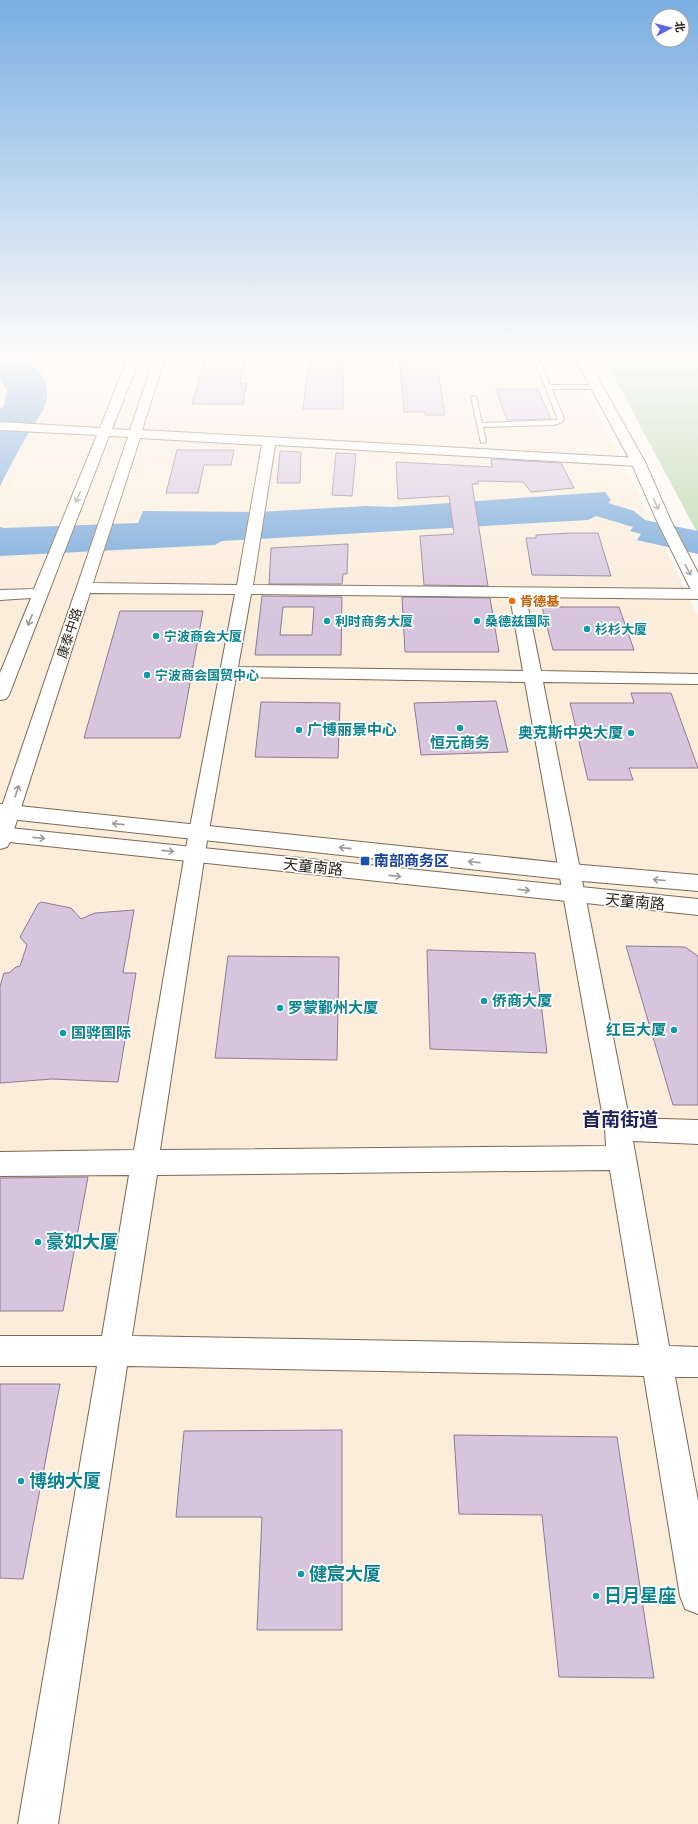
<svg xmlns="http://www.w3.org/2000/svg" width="698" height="1824" font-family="'Space Grotesk','Noto Sans SC',sans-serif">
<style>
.commercial{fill:#fcecda}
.green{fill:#b6d6a8}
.water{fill:#72a5d9}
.building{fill:#d7c5de;stroke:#8c7b92;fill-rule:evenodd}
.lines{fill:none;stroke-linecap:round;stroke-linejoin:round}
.service-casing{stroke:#7b6954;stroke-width:2}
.tertiary-casing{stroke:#7b6954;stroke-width:2}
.secondary-casing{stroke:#7b6954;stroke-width:2}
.primary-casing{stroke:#7b6954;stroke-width:2}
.service{fill:#fff;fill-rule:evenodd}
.tertiary{fill:#fff;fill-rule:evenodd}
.secondary{fill:#fff;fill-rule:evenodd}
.primary{fill:#fff;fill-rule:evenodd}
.oneway{stroke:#9d9a96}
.food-dot{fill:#e8710a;stroke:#fff;stroke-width:1.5}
.culture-dot{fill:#0f9aa8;stroke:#fff;stroke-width:1.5}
.transit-dot{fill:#1a4fb4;stroke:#fff;stroke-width:1.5}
.labels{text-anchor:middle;stroke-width:3.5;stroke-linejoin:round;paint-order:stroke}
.far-food-label{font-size:13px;font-weight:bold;fill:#c56008;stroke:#fff;text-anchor:start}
.far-culture-label{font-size:13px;font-weight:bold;fill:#0d838f;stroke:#fff;text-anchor:start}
.far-street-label{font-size:13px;fill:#251e15;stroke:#fff}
.culture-label{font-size:15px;font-weight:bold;fill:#0d838f;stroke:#fff;text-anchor:start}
.transit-label{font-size:15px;font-weight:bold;fill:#164399;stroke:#fff;text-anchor:start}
.street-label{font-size:15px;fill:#251e15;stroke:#fff}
.near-culture-label{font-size:18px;font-weight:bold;fill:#0d838f;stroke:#fff;text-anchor:start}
.district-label{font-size:19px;font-weight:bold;fill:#1f245d;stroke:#fff}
</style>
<rect width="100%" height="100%" fill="#fcf8f3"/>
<!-- commercial -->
<path class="commercial" d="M0,358h571l127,258v1208h-698z"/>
<!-- green -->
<path class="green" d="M604,358h94v176z"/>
<!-- water -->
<path class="water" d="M0,358c6,0 13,-2 18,0 23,6 35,29 26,50 -4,9 -12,17 -16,26 -10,17 -19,34 -28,52v-77l4,-4 3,-15 -7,-11z
M605,492l6,8 -3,3 26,8 11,9 53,11v23l-61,-14 4,-6 -11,-3 3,-4 -37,-11 -8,4 -366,21 -7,4 -215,11v-29l4,1 134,-5 5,-12 115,1 108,-6 26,1z"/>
<!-- building -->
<path class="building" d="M205,358h41l-6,25h7l-4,21h-51z
M309,358h34v51h-40z
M399,358h37l9,57h-20v-3h-21z
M496,389h42l13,30 -44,1z
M177,450h57l-3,15h-27l-6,28h-32z
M280,451l21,1 -1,31h-23z
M336,453l20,1 -4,42 -20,-1z
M491,459l70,4 13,25 -43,4 -8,-10 -45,-1v3h-6l16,102 -64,-1 -4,-49 34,-2 -5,-38 -51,3 -2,-37 96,5z
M570,533h28l13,43 -79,-1 -6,-37h10v-3z
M348,544l-1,30h-4l-1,10h-73l2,-36z
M262,596l80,1 -1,58h-86zM283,607h31l-2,28h-32z
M402,597l88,1 9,54h-94z
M542,607h77l15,43h-81z
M120,611h83l-23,127h-96z
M631,693h40l27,75h-69l4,12h-45l-18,-77h64z
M496,701l12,51 -87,3 -7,-52z
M261,702l79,1 -2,55 -83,-1z
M41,902l30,6 10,11 14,-6 39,-3 -11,63h13l-18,109 -66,-3 -52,4v-97l4,-13h5l7,-6 4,-1 7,-21 -7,-8 18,-33z
M626,946l59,1 13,9v149h-25z
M427,950l108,3 12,100 -117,-4z
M228,956l111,1 -2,103 -122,-2z
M88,1177l-25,134h-63v-133z
M0,1384h60l-37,195 -23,-1z
M342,1430v200h-85l5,-113h-86l8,-86z
M454,1435l163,2 37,241 -95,-1 -17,-162 -83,-1z"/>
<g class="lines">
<!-- service casing -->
<g class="service-casing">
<path id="service" d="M534,358h5l11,27h47l3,2 -3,2h-45l12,30 -2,3 -8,3 -71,2 3,15 -5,1 -10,-47 5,1 6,26 76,-3z"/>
</g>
<!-- tertiary casing -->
<g class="tertiary-casing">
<path id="tertiary" d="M128,358h12l-28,71 18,1 24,-72h11l-23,72 496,28 5,1 2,3 -2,3 -5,1 -363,-21 -22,140 445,4v10l-172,-2 15,74 157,3v10l-155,-2 86,436 69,2v24l-65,-3 36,205 29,1v30h-23l23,124v113l-13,-5 -5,-13 -36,-220 -517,-10 -69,458h-40l79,-458h-97v-30h102l27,-161 -129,1v-24l134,-2 51,-297 50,-259 -145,-1 -80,249 -3,5 -7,2v-37l128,-375 -19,-1 -100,259 -3,4 -6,1v-27l31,-75 -31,2v-10l34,-1 63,-154 -97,-5v-8l100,6zM140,438l122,7 -25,140 -144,-2zM251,594l259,3 13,74 -285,-4zM236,677l289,5 80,447 1,17 -446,4 45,-297zM610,1170l29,175 -507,-9 25,-161z"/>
</g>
<!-- secondary casing -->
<g class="secondary-casing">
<path id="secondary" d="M575,358h12l58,104 26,59 27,52v20l-6,-2 -2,-3 -33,-67 -26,-59z"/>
</g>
<!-- primary casing -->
<g class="primary-casing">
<path id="primary" d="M0,804l571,60 127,11v16l-127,-11 -571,-62z
M0,827l698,72v16l-698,-74z"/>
</g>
<!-- service -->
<use href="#service" class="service"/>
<!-- tertiary -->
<use href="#tertiary" class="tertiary"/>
<!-- secondary -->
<use href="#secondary" class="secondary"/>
<!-- primary -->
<use href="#primary" class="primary"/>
</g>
<!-- one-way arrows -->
<defs><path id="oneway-shaft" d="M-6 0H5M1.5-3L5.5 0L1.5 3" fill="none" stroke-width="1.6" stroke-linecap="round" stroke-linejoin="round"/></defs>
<g class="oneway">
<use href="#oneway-shaft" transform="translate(78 497) rotate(113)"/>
<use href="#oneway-shaft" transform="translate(656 504) rotate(66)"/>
<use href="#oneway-shaft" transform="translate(688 570) rotate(62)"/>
<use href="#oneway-shaft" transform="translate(30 620) rotate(112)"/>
<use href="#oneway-shaft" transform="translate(17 791) rotate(-72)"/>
<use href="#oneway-shaft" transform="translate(118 824) rotate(-174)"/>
<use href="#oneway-shaft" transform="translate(39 838) rotate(6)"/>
<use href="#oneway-shaft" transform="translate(345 848) rotate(-174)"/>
<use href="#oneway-shaft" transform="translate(168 851) rotate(6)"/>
<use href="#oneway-shaft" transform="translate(474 862) rotate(-174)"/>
<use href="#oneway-shaft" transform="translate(395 876) rotate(6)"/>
<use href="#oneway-shaft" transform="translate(659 880) rotate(-175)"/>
<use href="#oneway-shaft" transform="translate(524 890) rotate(6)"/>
</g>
<!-- sky -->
<linearGradient id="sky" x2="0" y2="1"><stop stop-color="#79aee2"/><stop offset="0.58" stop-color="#fefcfa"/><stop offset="1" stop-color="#fefcfa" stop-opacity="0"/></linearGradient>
<rect width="698" height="613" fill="url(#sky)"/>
<!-- markers -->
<circle class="food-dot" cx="512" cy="601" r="4"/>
<g class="culture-dot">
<circle cx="327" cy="621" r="4"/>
<circle cx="477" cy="621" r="4"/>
<circle cx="587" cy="629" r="4"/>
<circle cx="156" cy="636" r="4"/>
<circle cx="147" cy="675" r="4"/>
<circle cx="460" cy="728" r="4"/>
<circle cx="299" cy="730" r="4"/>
<circle cx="631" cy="733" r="4"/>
<circle cx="484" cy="1001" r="4"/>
<circle cx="280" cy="1008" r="4"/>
<circle cx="674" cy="1030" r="4"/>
<circle cx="63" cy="1033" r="4"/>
<circle cx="38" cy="1242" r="4"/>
<circle cx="21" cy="1481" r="4"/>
<circle cx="301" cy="1574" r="4"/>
<circle cx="596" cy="1596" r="4"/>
</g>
<rect class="transit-dot" x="360" y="856" width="10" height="10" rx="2"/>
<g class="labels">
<!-- far-food labels -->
<g class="far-food-label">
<text x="520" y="606">肯德基</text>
</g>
<!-- far-culture labels -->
<g class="far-culture-label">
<text x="335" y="626">利时商务大厦</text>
<text x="485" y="626">桑德兹国际</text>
<text x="595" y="634">杉杉大厦</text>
<text x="164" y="641">宁波商会大厦</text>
<text x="155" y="680">宁波商会国贸中心</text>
</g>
<!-- far-street labels -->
<g class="far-street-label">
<text transform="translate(69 633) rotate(-72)" y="5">康泰中路</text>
</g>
<!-- culture labels -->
<g class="culture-label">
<text x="307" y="735">广博丽景中心</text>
<text x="623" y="738" text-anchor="end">奥克斯中央大厦</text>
<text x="460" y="748" text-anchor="middle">恒元商务</text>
<text x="492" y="1006">侨商大厦</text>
<text x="288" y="1013">罗蒙鄞州大厦</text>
<text x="666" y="1035" text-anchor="end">红巨大厦</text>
<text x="71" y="1038">国骅国际</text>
</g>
<!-- transit labels -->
<g class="transit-label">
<text x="374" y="866">南部商务区</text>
</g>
<!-- street labels -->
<g class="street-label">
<text transform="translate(313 867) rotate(6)" y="5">天童南路</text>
<text transform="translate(635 902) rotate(5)" y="5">天童南路</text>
</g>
<!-- near-culture labels -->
<g class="near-culture-label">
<text x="46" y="1248">豪如大厦</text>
<text x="29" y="1487">博纳大厦</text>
<text x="309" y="1580">健宸大厦</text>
<text x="604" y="1602">日月星座</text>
</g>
<!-- district labels -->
<g class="district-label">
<text x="620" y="1126">首南街道</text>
</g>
</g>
<!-- north arrow -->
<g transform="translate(670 28) rotate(83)"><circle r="19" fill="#ffffff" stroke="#a8a5a1"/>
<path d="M0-3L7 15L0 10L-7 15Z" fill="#5b68e0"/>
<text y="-6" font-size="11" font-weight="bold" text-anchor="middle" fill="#251e15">北</text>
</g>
</svg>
